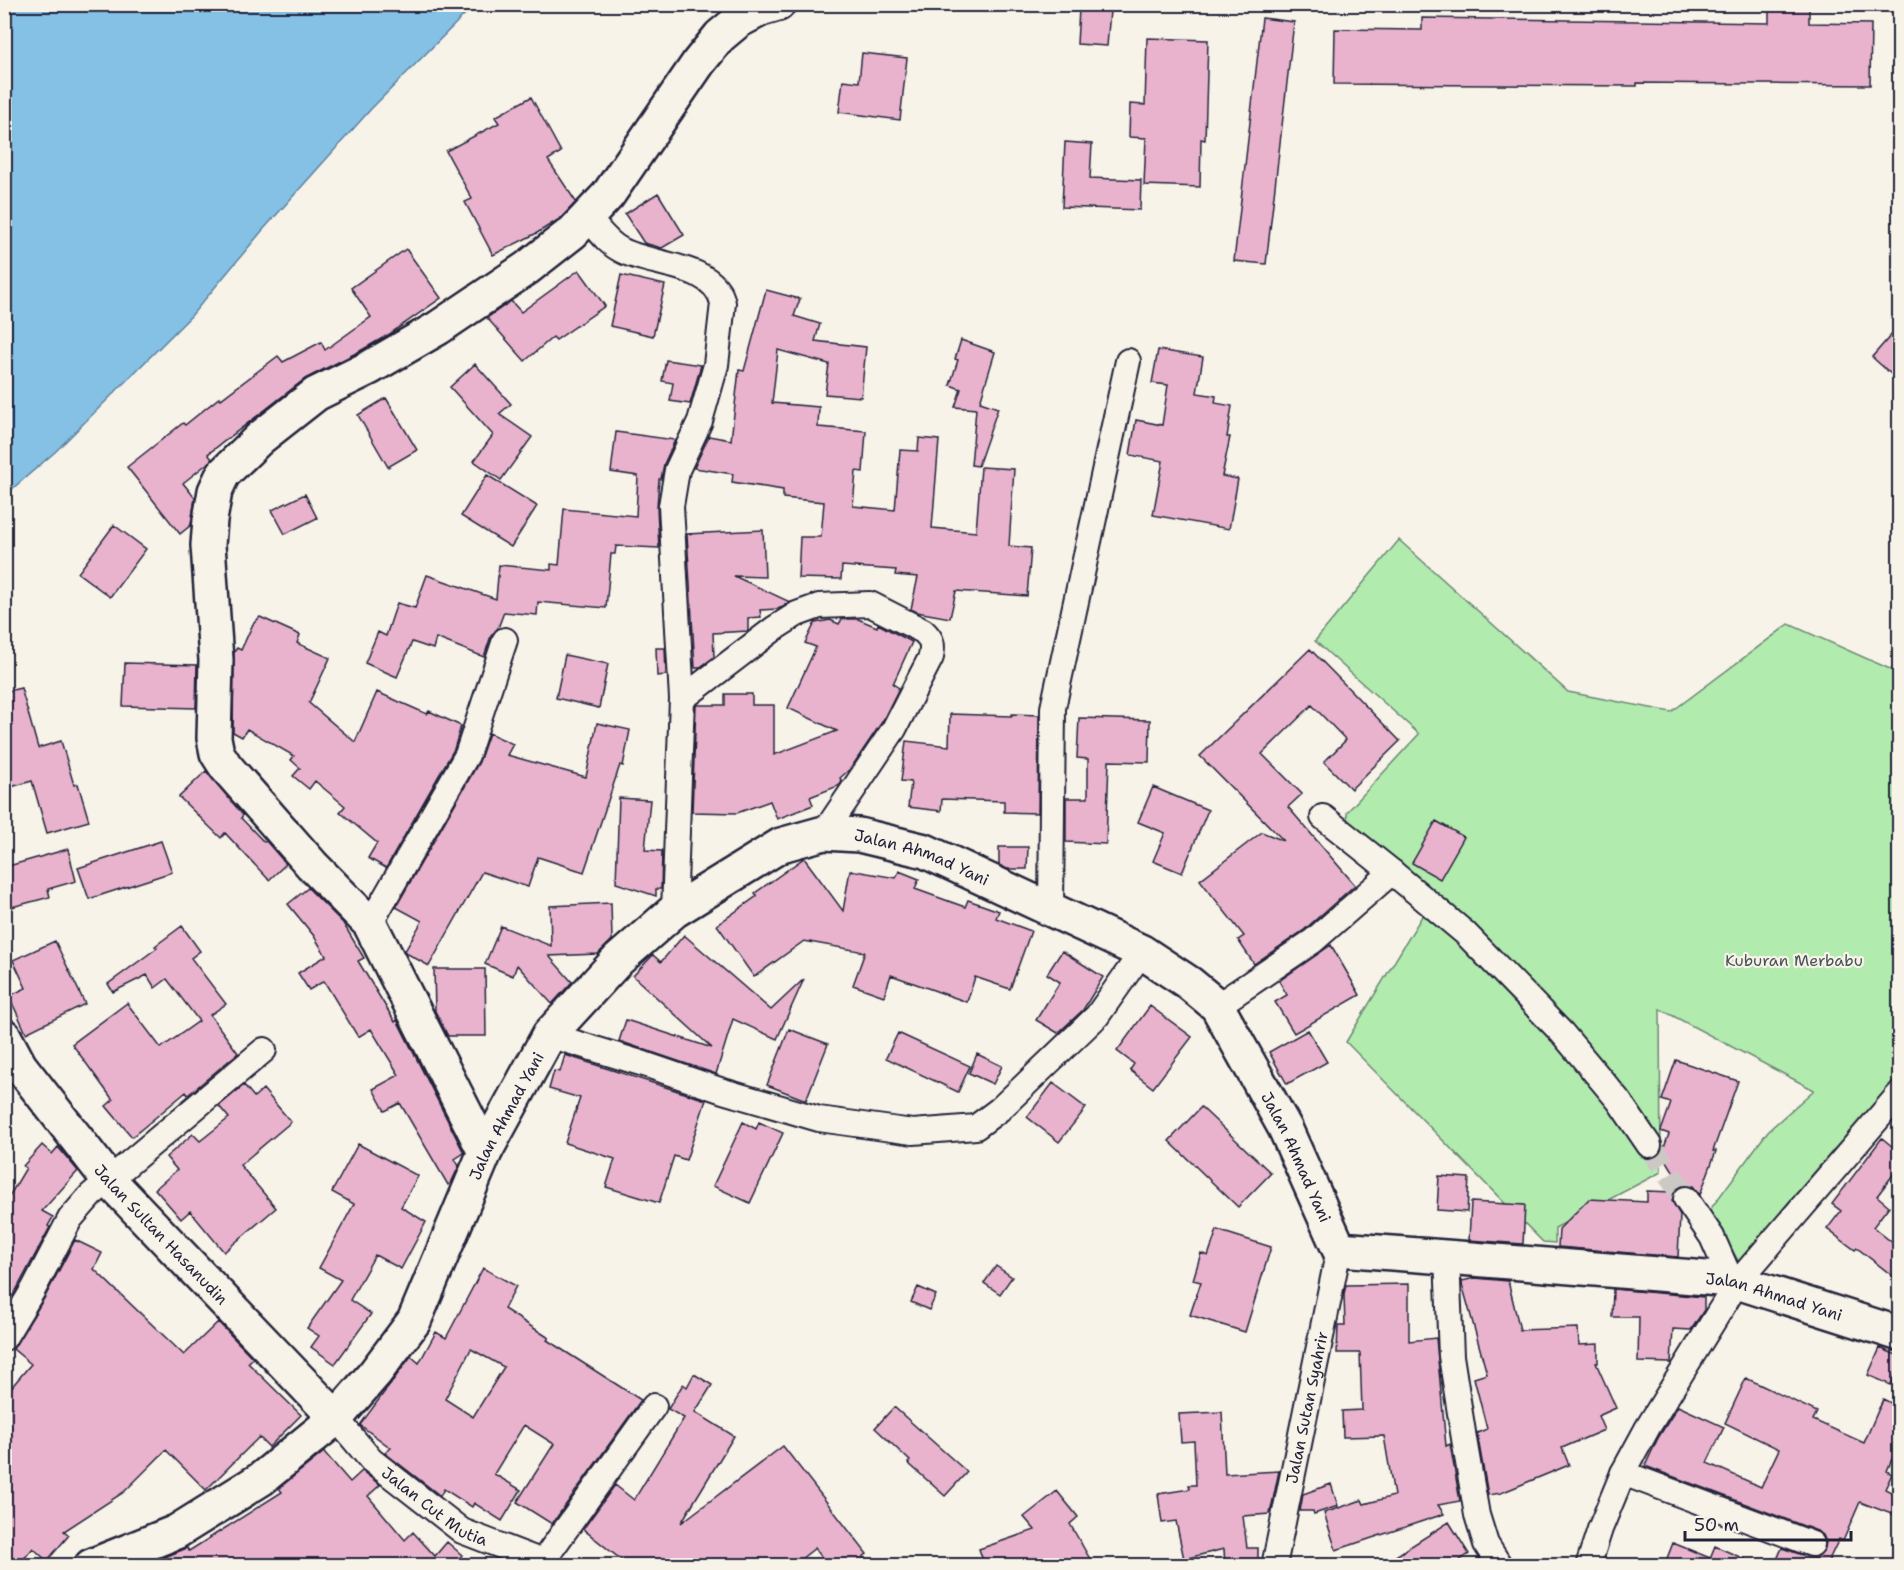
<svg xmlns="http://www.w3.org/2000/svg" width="1904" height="1570" font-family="'Shantell Sans',sans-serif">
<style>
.green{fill:#b2ebae;stroke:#6a8674;stroke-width:1.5}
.water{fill:#84c1e4;stroke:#5d81a0;stroke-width:1.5}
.building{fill:#e9b3cd;stroke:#22223b;stroke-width:1.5;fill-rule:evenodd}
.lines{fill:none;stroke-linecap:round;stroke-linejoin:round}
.street-tunnel{stroke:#ccc9c5;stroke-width:24;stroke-dasharray:24 12;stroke-linecap:butt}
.street-casing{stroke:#22223b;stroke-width:28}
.secondary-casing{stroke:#22223b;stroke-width:38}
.street{stroke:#f7f3e8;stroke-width:24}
.secondary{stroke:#f7f3e8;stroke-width:33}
.labels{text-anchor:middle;stroke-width:4.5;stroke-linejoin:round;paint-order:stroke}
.street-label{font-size:16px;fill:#22223b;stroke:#f7f3e8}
.park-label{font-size:16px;fill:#465458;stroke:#f7f3e8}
</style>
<rect width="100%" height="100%" fill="#f7f3e8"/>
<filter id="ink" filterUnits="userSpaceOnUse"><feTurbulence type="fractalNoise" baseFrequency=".0167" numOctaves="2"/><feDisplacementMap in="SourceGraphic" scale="12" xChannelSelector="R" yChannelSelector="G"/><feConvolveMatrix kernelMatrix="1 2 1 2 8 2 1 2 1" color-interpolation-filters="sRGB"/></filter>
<g filter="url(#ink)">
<!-- green -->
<path class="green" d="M1399,540l169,152 103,20 118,-88 110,49v403l-159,188 -31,-53 59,-80 46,-41 -154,-81 1,163 -106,56v15l-12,-1 -197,-200 90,-149 -88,-66 -1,-15 72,-78 -104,-93z"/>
<!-- water -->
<path class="water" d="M5,4l469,1 -103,104 -109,122 -71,85 -136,136 -50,43z"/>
<!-- building -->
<path class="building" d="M1769,4h40v19l62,1 -1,61 -233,-2v3l-303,-2 1,-55 87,1v-12l347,5z
M1079,9l31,2 -3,35 -30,-2z
M1262,18l32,4 -28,242 -32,-3z
M1147,38l61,2 -3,100 -4,-1 -1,48 -56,-2 2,-47 -17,-1 1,-33 15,1z
M862,53l45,5 -7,62 -61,-8 4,-32 16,2z
M531,97l30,55 -13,8 28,42 -15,16 -24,15 -44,22 -28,-53 7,-3 -26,-48 53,-28 -4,-6z
M1065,142l27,2 -2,34 51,2 -1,30 -78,-3z
M658,193l26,42 -22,13 -18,-5 -19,-29z
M406,249l35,49 -53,37 -28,16 -55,28 -97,75 4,5 -4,4 -25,20 12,15 -4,27 -11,9 -53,-67 56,-44 2,2 35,-28 1,2 57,-43 5,6 38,-20 4,8 46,-33 -20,-29z
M579,270l26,36 -49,34 -3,-3 -28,24 -38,-43 24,-17 10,11z
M621,275l44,10 -12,51 -43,-10z
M766,290l34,9 -6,17 26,8 -5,17 51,6 -5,50 -36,-3 4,-30 -51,-14 -6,53 47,4 -1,20 48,4 -3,41 -7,-1 -3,35 42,4 5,-60 18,1 1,-13 20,2 -7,88 44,4 5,-65 33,2 -5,77 22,2 -4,48 -71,-5 -6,27 -33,-6 -6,-3 7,-32 -23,-2 1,-5 -54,-4 -1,13 -43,-1 2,-41h21l3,-35 -41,-4v-8l-51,-8 1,-8 -39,-6 15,-32 22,4 8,-70 5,1z
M1899,326v55l-27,-24z
M961,340l34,12 -15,50 18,6 -20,58 -7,-1 5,-56 -21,-2 6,-18 -11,-4 8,-25 -3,-1z
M1158,350l45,7 -6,36 19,3 -1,7 17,3 -5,31h3l-8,39 16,3 -9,50 -76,-14 10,-54 -33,-6 6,-35 26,5 6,-40 -16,-2z
M666,360l35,5 -11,39 -20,-3 3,-18 -11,-2z
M475,364l36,40 -12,10 33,23 -31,43 -27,-19 19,-26 -43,-48z
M386,398l31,52 -29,17 -30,-52z
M616,432l59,8 -11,24 -3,15h-2l-2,28 2,41 -43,-2 -1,8h-4l-5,54 -68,-6 -1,13 -33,-3 -6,16 -7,8 -7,21 -48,-19 -3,11 -21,-7 -15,35 -32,-14 13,-31 8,4 11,-33 18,5 12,-33 69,24 3,-34 52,5v-6l8,1 5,-56 72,7 2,-40 -27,-4z
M487,475l50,31 -26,41 -50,-31z
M305,494l12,24 -32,16 -13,-24z
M114,525l32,24 -36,48 -32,-24z
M763,530l2,47 -31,-1 56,26 -12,7 -18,1 1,7 -13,1v13l-35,2 1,24 -15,11h-4l-8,-134z
M260,617l40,18 -3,8 33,15 -21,45 46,39 22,-50 50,22 2,-3 32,15 -7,23 -68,119 -18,-10 9,-15 -37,-31 5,-6 -30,-25 -6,8 -16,-13 7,-8 -9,-8 3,-4 -47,-27 -5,8 -9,-5 1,-80 3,-4 4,2 12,-26z
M842,619h16l19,8 1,-3 34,18 -19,42 6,4 -17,34 -31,46 -11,10 2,3 -4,5 -28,11 3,8 -36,14 -7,-18 -33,12 -45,-1 4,-106 2,-1h27v-11h27v11h22v50l63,-24 -49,-23 28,-61 -11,-4 10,-20 15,-3 9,4z
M656,648h9l1,27 -9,1z
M1310,649l90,92 -49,48 -27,-27 22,-22 -34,-35 -50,49 40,40 -14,13 67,78 -51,45 -50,34 -16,-24 6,-4 -44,-56 62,-48 22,9 -84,-85z
M565,655l43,9 -9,44 -43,-10z
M125,663l72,2 -1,43 -73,-2z
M21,688l17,60 23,-7 13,44 4,-1 11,37 -42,12 -15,-52 -28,8v-97z
M950,714l62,2v-2l27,1 -1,98 -34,-1v-11l-62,-2 -1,12 -33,-4 3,-25 -10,-1 5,-40 43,5z
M1079,718l71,2 -1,42 -40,-1 -3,83 -40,-2v-44h22v-39l-11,-1z
M597,723l33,7 -7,36 -3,-1 -36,107 -46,-15 -10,30 -46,-15 -53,94 -23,-13 -1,-2 17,-30 -26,-14 83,-145 10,-29 24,11 -6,11 79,22z
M206,771l37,44 -2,3 23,24 2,-1 20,23 -17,16 -44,-47 -4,5 -42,-41z
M1153,787l55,23 -26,63 -29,-12 12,-28 -27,-11z
M619,798l31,2 -5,50 17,1 -1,38h-5v7l-40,-13z
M1436,821l28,16 -24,42 -28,-16z
M161,841l11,31 -83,27 -11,-31z
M999,847h29l-1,22h-20l-8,-4z
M68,849l8,32 -28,8 2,8 -46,12v-23l6,-1 -5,-18z
M804,858l39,53 7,-41 46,8 3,-7 20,8 -4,10 50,18 3,-7 31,11 -3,7 35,13 -21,58 -35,-12 -8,25 -76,-27 -7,21 -31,-11 12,-33 -61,-11 -50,36 -37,-52 40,-29 -2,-3z
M308,888l35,35 21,35 -6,3 37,61 2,-2 67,133 -9,6 4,7 -8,17 -3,2 -48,-82 -15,8 -12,-22 26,-14 -28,-46 -13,8 -34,-56 -15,9 -11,-17 28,-17 -12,-20 -26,-32z
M611,903l1,37 -14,14 -49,2 23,26 -20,22 -35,-39 -4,11 -28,-12 16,-38 50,20 -1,-40z
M182,926l18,25 -9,7 35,46 -16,11 28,38 -50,42 -2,-3 -54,45 -26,-31 7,-6 -41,-56 55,-41 34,45 38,-27 -32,-42 -12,9 -8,-13 -34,17 -5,-8 49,-36 -2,-2z
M684,935l87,75 33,-31 -27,60 -44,-20 -17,55 -97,-33 7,-21 86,28 -79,-72 20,-21 8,7z
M55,941l30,63 -59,29 -17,-37 17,-8 -13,-28z
M1331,945l29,50 -66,38 -19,-31 12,-7 -8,-14z
M1062,951l41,26 -20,33 -25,23 -22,-13 24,-38 -13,-8z
M434,969h51l1,67h-38l-13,-25z
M1150,1006l42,31 -39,51 -23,-18 4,-6 -17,-13z
M789,1029l39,15 -22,56 -39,-15z
M1308,1030l19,32 -40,22 -18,-32z
M898,1033l72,33 -12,26 -72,-34z
M977,1054l25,12 -9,18 -24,-11z
M565,1055l141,45 -20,60 -12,-4 -15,47 -53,-16 9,-28 -50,-16 15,-45 -31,-9 5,-18 6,1z
M1676,1060l62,21 -25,70h3l-16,44 -7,-9h-11l-20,-33 7,-19 -8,-3 10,-28 -9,-3z
M1053,1083l33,25 -27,34 -32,-25z
M244,1085l10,12 9,-8 28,33 -51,43 36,43 -52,44 -34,-41 -9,8 -26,-30 22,-19 -11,-13 27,-23 7,7 29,-23 -10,-12z
M1201,1107l70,66 -33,34 -69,-66z
M743,1122l13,7 3,-7 24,11 -33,70 -37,-17z
M1882,1138l17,14v15l-22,29 12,10 -16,21 26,21v33l-42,-33 -2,2 -28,-21 14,-18 -9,-7z
M358,1144l60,32 -17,31 25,15 -25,47 -26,-14 -25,45 21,14 -36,50 -24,-17 8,-11 -12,-8 34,-48 -22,-12 35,-64 -22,-12z
M42,1145l10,9 6,-7 20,24 -36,40 11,6 -5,9 2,1 -38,71 -8,-4v-89l22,-37 -3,-2z
M1439,1176l30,2 -2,34 -30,-2z
M1647,1191l26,1 -1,9 8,14 -2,42 -120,-10 1,-18 30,-30 58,3z
M1471,1202l54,3 -2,39 -54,-4z
M1217,1230l54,17 -26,85 -55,-17 11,-33 -8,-2 8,-27 7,3z
M75,1240l27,13 -8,16 90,86 34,-33 35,36 -5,5 53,52 -32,32 -10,-10 -53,53 -40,-40 -42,42 -60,39 5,4 -22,26 -14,-13 -11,13 -3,-2 -15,5v-168l27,-32 -18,-15 32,-52z
M996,1266l16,11 -12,17 -16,-11z
M483,1268l33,18 -12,23 45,29 -2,2 94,60 -89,124 -35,-22 37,-58 -30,-19 -30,49 27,16 -19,31 -28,-18 -2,4 -28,-18 -4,7 -2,-2 -53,-41 6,-5 -31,-23 51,-69 8,7 17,-31 10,6zM471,1349l33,18 -31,50 -28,-18z
M1475,1278l33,3 12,49 58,-2 1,17 19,-1v19h-2l20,45 -18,8 6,14 -42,18 7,17 -68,28 -13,2 -11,-62 10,-4 -13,-51 13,-4 -25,-90v-3z
M1409,1284v57l27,-3 10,108 4,-2 10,57 -22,4 6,9 -108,36 -12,-37 38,-13 2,4 30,-8 -10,-60 -41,1 -1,-26 20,-1 -2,-57h-23l1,-27h7l-1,-32 2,-9z
M918,1287l18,8 -7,15 -18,-8z
M1613,1289l91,8v13l-13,20 -18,-1 -2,34 -33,-1 1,-45h-27z
M1880,1348l19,8v10l-8,19 -23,-10z
M694,1374l18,11 -17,27 39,24 -53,87 102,-77 84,108 -4,3 6,9h-41l-13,-18 -23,18h-163l-46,-37 32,-44 19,15 50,-82 -16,-9 15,-25 4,3z
M1746,1378l71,34 -4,8 51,23 19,-44 16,8v35l-12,29 5,3 -7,15 14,7v21l-39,-15 -17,39 -4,-2 -13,27h-52l8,-18 26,9 6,1 7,-3 4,-7 1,-6 -3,-7 -6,-4 -172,-65 13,-28 20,-32 46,21 -17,36 54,24 18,-38 -54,-26z
M894,1407l73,65 -22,24 -37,-33 2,-2 -35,-33z
M1222,1412l3,62 54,-3 -9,43 -27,2 4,32h11v18h-33l-1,-17 -40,10 -8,-38 -14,2 -4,-29 32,-5 -1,-4h7l-2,-44 -13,1 -2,-28z
M324,1452l26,30 12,-11 18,14 -12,11 37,44 8,-8 22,24 12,-14 15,13 -9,11h-310l44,-18 2,3 22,-14 71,-45 -3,-4z
M1331,1484l7,22 -24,8 -1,-3h-13l3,-17z
M1057,1491l21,26 -8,7 24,42h-109l-6,-17 56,-19 -11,-13z
M1449,1522l20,32 -18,12h-71z
M1673,1543l37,15 5,-12 45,20h-96z"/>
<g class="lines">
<!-- street-tunnel -->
<path class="street-tunnel" d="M1649,1145l37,54"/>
<!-- street casing -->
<g class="street-casing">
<g id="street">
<path d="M588,218c10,11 19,25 33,32 28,16 94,13 102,53l-7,62 -16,56 -23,49 -6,36 11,193 -8,212"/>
<path d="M682,699l93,-71 22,-14 22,-8 51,-2 53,27c10,9 10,14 8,26l-37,72 -70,104"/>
<path d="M1323,817l69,55 73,61 97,100 57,68 30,44"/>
<path d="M1051,909l2,-201 75,-347"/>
<path d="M370,924l97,-169 38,-115"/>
<path d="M1217,1006l96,-65 79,-69"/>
<path d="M549,1035l95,29 79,27 96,28 94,13 63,-5 24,-18 97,-93 45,-64"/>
<path d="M1686,1199l26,38 19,43"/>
<path d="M1447,1257l4,99 14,89 12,70 9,29 14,22"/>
<path d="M4,1338l29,-48 37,-71 21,-24 173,-145"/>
<path id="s1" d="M336,1418l35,42 91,71 91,35"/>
<path d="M1623,1473l189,71"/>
<path d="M543,1561l111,-155"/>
<path id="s2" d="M1274,1566l65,-317"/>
<path d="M1588,1566l12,-37 23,-56 25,-46 89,-144 163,-190"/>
</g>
</g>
<!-- secondary casing -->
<g class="secondary-casing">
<g id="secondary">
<path id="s3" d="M4,1036l16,30 88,113 228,239"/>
<path d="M485,1152l-115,-228 -58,-59 -86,-98 -9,-14 -3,-15 2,-78 -8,-115 2,-25 5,-29 8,-17 37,-36 56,-44 53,-26 69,-40 89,-60 46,-36 35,-37 91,-133 21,-26 18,-15 23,-12 17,-5"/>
<path id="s4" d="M91,1566l85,-34 85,-53 75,-61 39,-45 39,-52 71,-169 64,-117 69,-75 56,-49 107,-66 43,-12 35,2 66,16 217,101 47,31 28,23 68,122 54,121 133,10 259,21 169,54"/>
</g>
</g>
<!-- street -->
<use href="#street" class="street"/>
<!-- secondary -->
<use href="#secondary" class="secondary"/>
</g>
</g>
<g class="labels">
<!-- street labels -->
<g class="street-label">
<text dy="6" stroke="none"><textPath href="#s4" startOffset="1178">Jalan Ahmad Yani</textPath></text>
<text dy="6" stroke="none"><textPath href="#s4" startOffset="638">Jalan Ahmad Yani</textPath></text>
<text dy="6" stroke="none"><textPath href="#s4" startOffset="1682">Jalan Ahmad Yani</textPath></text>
<text dy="6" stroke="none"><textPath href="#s3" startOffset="254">Jalan Sultan Hasanudin</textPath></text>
<text dy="6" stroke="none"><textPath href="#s4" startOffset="2222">Jalan Ahmad Yani</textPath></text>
<text dy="6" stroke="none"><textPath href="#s2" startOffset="162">Jalan Sutan Syahrir</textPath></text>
<text dy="6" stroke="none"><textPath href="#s1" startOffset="134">Jalan Cut Mutia</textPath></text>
</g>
<!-- park labels -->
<g class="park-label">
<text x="1794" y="966">Kuburan Merbabu</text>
</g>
</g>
<!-- margin -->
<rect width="1904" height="1570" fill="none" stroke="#f7f3e8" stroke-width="24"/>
<rect x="12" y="12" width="1880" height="1546" fill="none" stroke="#22223b" stroke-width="2" filter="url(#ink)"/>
<!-- scale -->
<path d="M1685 1531v9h166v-9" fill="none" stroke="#22223b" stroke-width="3"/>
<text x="1694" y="1531" font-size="18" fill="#22223b" stroke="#f7f3e8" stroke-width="4.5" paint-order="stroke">50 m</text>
</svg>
